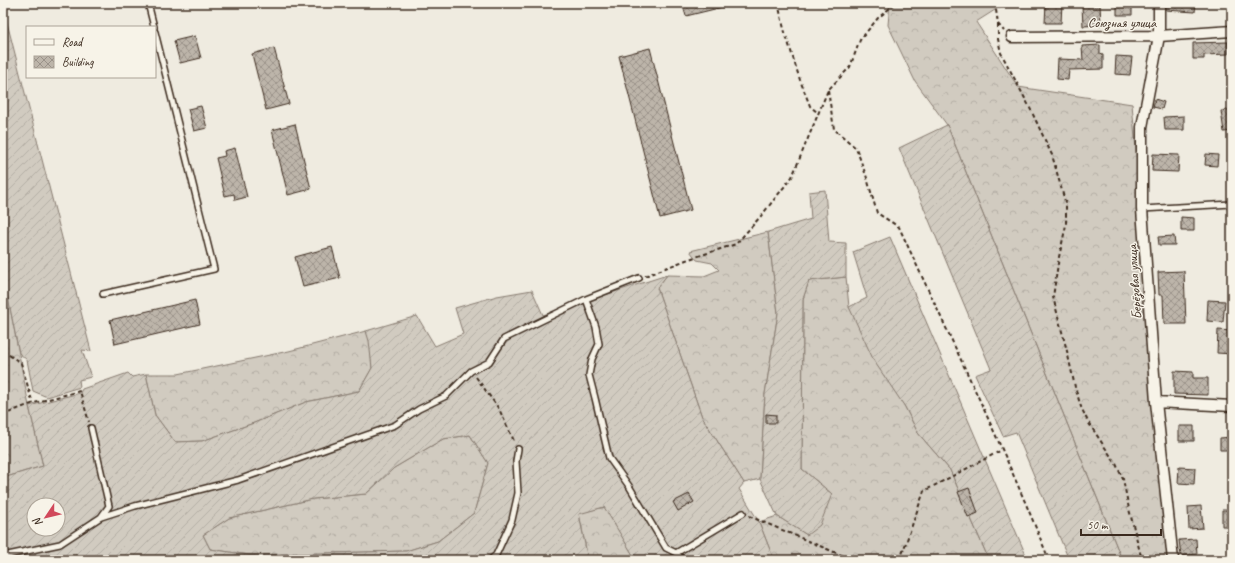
<svg xmlns="http://www.w3.org/2000/svg" width="1235" height="563" font-family="Caveat,sans-serif">
<style>
.forest{fill:url(#forest-crowns);stroke:#867a6f}
.garden{fill:url(#garden-furrows);stroke:#867a6f;fill-rule:evenodd}
.building{fill:url(#building-cross-hatch);stroke:#3b2a1e}
.lines{fill:none;stroke-linecap:round;stroke-linejoin:round}
.lane-casing{stroke:#3b2a1e;stroke-width:8}
.street-casing{stroke:#3b2a1e;stroke-width:13}
.path{stroke:#3b2a1e;stroke-width:2;stroke-dasharray:4 3;stroke-linecap:butt}
.lane{stroke:#f7f3e8;stroke-width:5}
.street{stroke:#f7f3e8;stroke-width:10}
.labels{text-anchor:middle;stroke-width:3;stroke-linejoin:round;paint-order:stroke}
.street-label{font-size:14px;fill:#3b2a1e;stroke:#f7f3e8}
</style>
<defs>
<pattern id="forest-crowns" width="20" height="18" patternUnits="userSpaceOnUse"><rect width="20" height="18" fill="#d1cbc0"/><path d="M2 6a3 3 0 1 1 6 0M12 15a3 3 0 1 1 6 0" fill="none" stroke="#b4aea5"/></pattern>
<pattern id="garden-furrows" width="10" height="10" patternUnits="userSpaceOnUse"><rect width="10" height="10" fill="#d1cbc0"/><path d="M-1 1l2-2M0 10L10 0M9 11l2-2" fill="none" stroke="#b4aea5"/></pattern>
<pattern id="building-cross-hatch" width="8" height="8" patternUnits="userSpaceOnUse"><rect width="8" height="8" fill="#bdb5aa"/><path d="M0 0l8 8M0 8l8-8" fill="none" stroke="#9b938a"/></pattern>
</defs>
<rect width="100%" height="100%" fill="#efebe0"/>
<filter id="ink" filterUnits="userSpaceOnUse"><feTurbulence type="fractalNoise" baseFrequency=".025" numOctaves="2"/><feDisplacementMap in="SourceGraphic" scale="8" xChannelSelector="R" yChannelSelector="G"/><feConvolveMatrix kernelMatrix="1 2 1 2 8 2 1 2 1" color-interpolation-filters="sRGB"/></filter>
<g filter="url(#ink)">
<!-- forest -->
<path class="forest" d="M890,3h116l-30,19 42,65 114,17 40,456h-50l-175,-435 -32,-44 -27,-56z
M768,232l10,81 -13,81 -5,85 -16,4 -42,-66 -45,-129 10,-13 37,1 15,-6 -7,-7 -15,-3 -7,-9z
M846,277l3,30 56,100 13,26 32,37 39,90h-215l-15,-38 18,-6 30,19 25,-41 -30,-25 1,-170 6,-18z
M7,292l22,114 14,60 -40,12v-184z
M366,331l4,10 2,27 -13,23 -53,11 -52,21 -52,18 -27,1 -20,-27 -9,-41h32l111,-23z
M470,435l18,28 -14,50 -36,28 -32,10 -157,4 -39,-6 -7,-14 26,-17 84,-19 53,-5 28,-26 49,-29z
M605,507l31,53h-48l-9,-47z"/>
<!-- garden -->
<path class="garden" d="M3,7l88,344 -9,-1 9,27 -12,3 1,7 -33,10 -14,-6 -6,-31 -8,-7 -12,-60 -4,1z
M947,125l175,435h-53l-53,-128 -13,4 -28,-61 16,-6 -92,-221z
M825,190l4,52 17,1v34l-37,4 -6,18 -1,170 30,25 -12,31 -13,10 -30,-19 -17,-37 5,-85 13,-81 -10,-81 43,-13 -2,-27z
M890,237l138,323h-39l-39,-90 -32,-37 -13,-26 -31,-46 -25,-54 18,-9 -14,-46z
M667,275l-10,13 45,129 42,66 -5,6 20,33 15,38h-138l-32,-53 -25,7 9,46h-585v-82l40,-12 -14,-60 51,-13 2,-4 46,-16 4,4 14,-3 9,41 20,27 27,-1 52,-18 52,-21 53,-11 13,-23 -3,-27 -3,-10 51,-15 18,30 28,-12 -8,-26 42,-12 35,-6 11,25zM470,435l18,28 -14,50 -36,28 -32,10 -157,4 -39,-6 -7,-14 26,-17 84,-19 53,-5 28,-26 49,-29zM34,505h24v24h-24z"/>
<!-- building -->
<path class="building" d="M682,3h45v3l-41,10z
M1046,3h16l-1,20h-16z
M1117,3h15v12h-15z
M1166,3h30l-1,9 -29,-2z
M1100,5l1,20 -18,1 -1,-20z
M195,36l6,22 -21,5 -6,-22z
M1228,42v12l-24,1v4h-11v-16z
M1100,45v9l3,1v14l-34,1 -1,10 -11,-1 1,-20 25,1 -1,-14z
M274,48l15,56 -23,6 -14,-56z
M650,48l41,162 -31,8 -41,-162z
M1116,56l16,1 -2,18 -15,-1z
M1155,99l9,3 -2,7 -9,-2z
M201,106l6,22 -13,3 -6,-22z
M1232,109v22l-8,1 -3,-21z
M1184,116v14h-19l-1,-13z
M295,124l16,65 -23,6 -16,-65z
M235,148l12,49 -12,3 -1,-6 -9,2 -9,-38 9,-2 -1,-5z
M1153,154l26,1 -1,17 -26,-1z
M1206,154l12,1 -1,11 -12,-1z
M1181,217l13,1v13h-13z
M1174,236l1,9h-16l-1,-8z
M332,247l8,31 -37,9 -8,-30z
M1184,271l2,53h-22l-1,-29h-4l-1,-23z
M195,300l5,24 -85,20 -5,-24z
M1208,300l17,1 -2,21 -16,-1z
M1218,330l14,1v23l-15,-1z
M1174,371l19,1v6h15v17l-34,-1z
M766,414l10,1v8h-10z
M1179,426h15v15h-15z
M1232,437v13h-12v-12z
M1179,467l16,1 -1,16 -16,-1z
M969,488l9,25 -10,4 -10,-25z
M689,494l5,8 -16,9 -5,-9z
M1201,506l2,22 -14,1 -1,-22z
M1222,510h10v16h-10z
M1196,539l1,15 -16,2 -2,-16z"/>
<g class="lines">
<!-- lane casing -->
<g class="lane-casing">
<path id="lane" d="M148,3l6,24
M1142,209l90,-5
M103,294l111,-25 -59,-237
M586,299l10,28 3,17 -7,15 -3,16 6,23 14,60 20,28 37,62 10,5 67,-40
M91,428l18,78 -8,11
M676,553l7,7
M3,556l57,-12 41,-27 34,-11 103,-26 157,-55 24,-16 27,-13 25,-25 18,-9 15,-23 82,-40 53,-21
M490,560l6,-5 16,-35 6,-27 -2,-32 2,-12"/>
</g>
<!-- street casing -->
<g class="street-casing">
<path id="street" d="M1159,3v33l-17,91v82l14,193 17,158
M1012,37l147,-1 73,-5
M1156,402l76,4"/>
</g>
<!-- path -->
<path class="path" d="M778,3l6,26 16,51 10,26 8,7
M995,3l3,21 6,7
M998,24v15l3,14 28,53 23,49 14,50v20l-7,32 -6,40 14,54 8,36 6,20 7,15 28,42 7,15 6,30 13,51
M828,90l6,39 22,19 11,30 10,35 22,14c51,111 105,220 150,333
M645,276l41,-16 50,-16 25,-28 31,-39 36,-87 22,-23 10,-27 18,-22 18,-15
M3,351l18,12 12,41
M476,377l23,32 16,34
M3,416c23,-13 51,-18 77,-25l9,31
M749,516l104,44
M900,560l24,-69 78,-41"/>
<!-- lane -->
<use href="#lane" class="lane"/>
<!-- street -->
<use href="#street" class="street"/>
</g>
</g>
<g class="labels">
<!-- street labels -->
<g class="street-label">
<text x="1122" y="27">Союзная улица</text>
<text transform="translate(1134 282) rotate(-94)" y="5">Берёзовая улица</text>
</g>
</g>
<!-- margin -->
<rect width="1235" height="563" fill="none" stroke="#f7f3e8" stroke-width="16"/>
<rect x="8" y="8" width="1219" height="547" fill="none" stroke="#3b2a1e" stroke-width="1.5" filter="url(#ink)"/>
<!-- legend -->
<rect x="26" y="26" width="130" height="52" fill="#f7f3e8" stroke="#aca397"/>
<rect x="34" y="39" width="20" height="6" fill="#f7f3e8" stroke="#aca397"/>
<text x="62" y="46" font-size="12" fill="#3b2a1e">Road</text>
<rect x="34" y="56" width="20" height="12" fill="url(#building-cross-hatch)" stroke="#aca397"/>
<text x="62" y="66" font-size="12" fill="#3b2a1e">Building</text>
<!-- north arrow -->
<g transform="translate(46 517) rotate(235)"><circle r="19" fill="#f7f3e8" stroke="#aca397"/>
<path d="M0-3L7 15L0 10L-7 15Z" fill="#d1495b"/>
<text y="-6" font-size="11" font-weight="bold" text-anchor="middle" fill="#3b2a1e">N</text>
</g>
<!-- scale -->
<path d="M1081 529v6h80v-6" fill="none" stroke="#3b2a1e" stroke-width="2"/>
<text x="1087" y="529" font-size="12" fill="#3b2a1e" stroke="#f7f3e8" stroke-width="3" paint-order="stroke">50 m</text>
</svg>
